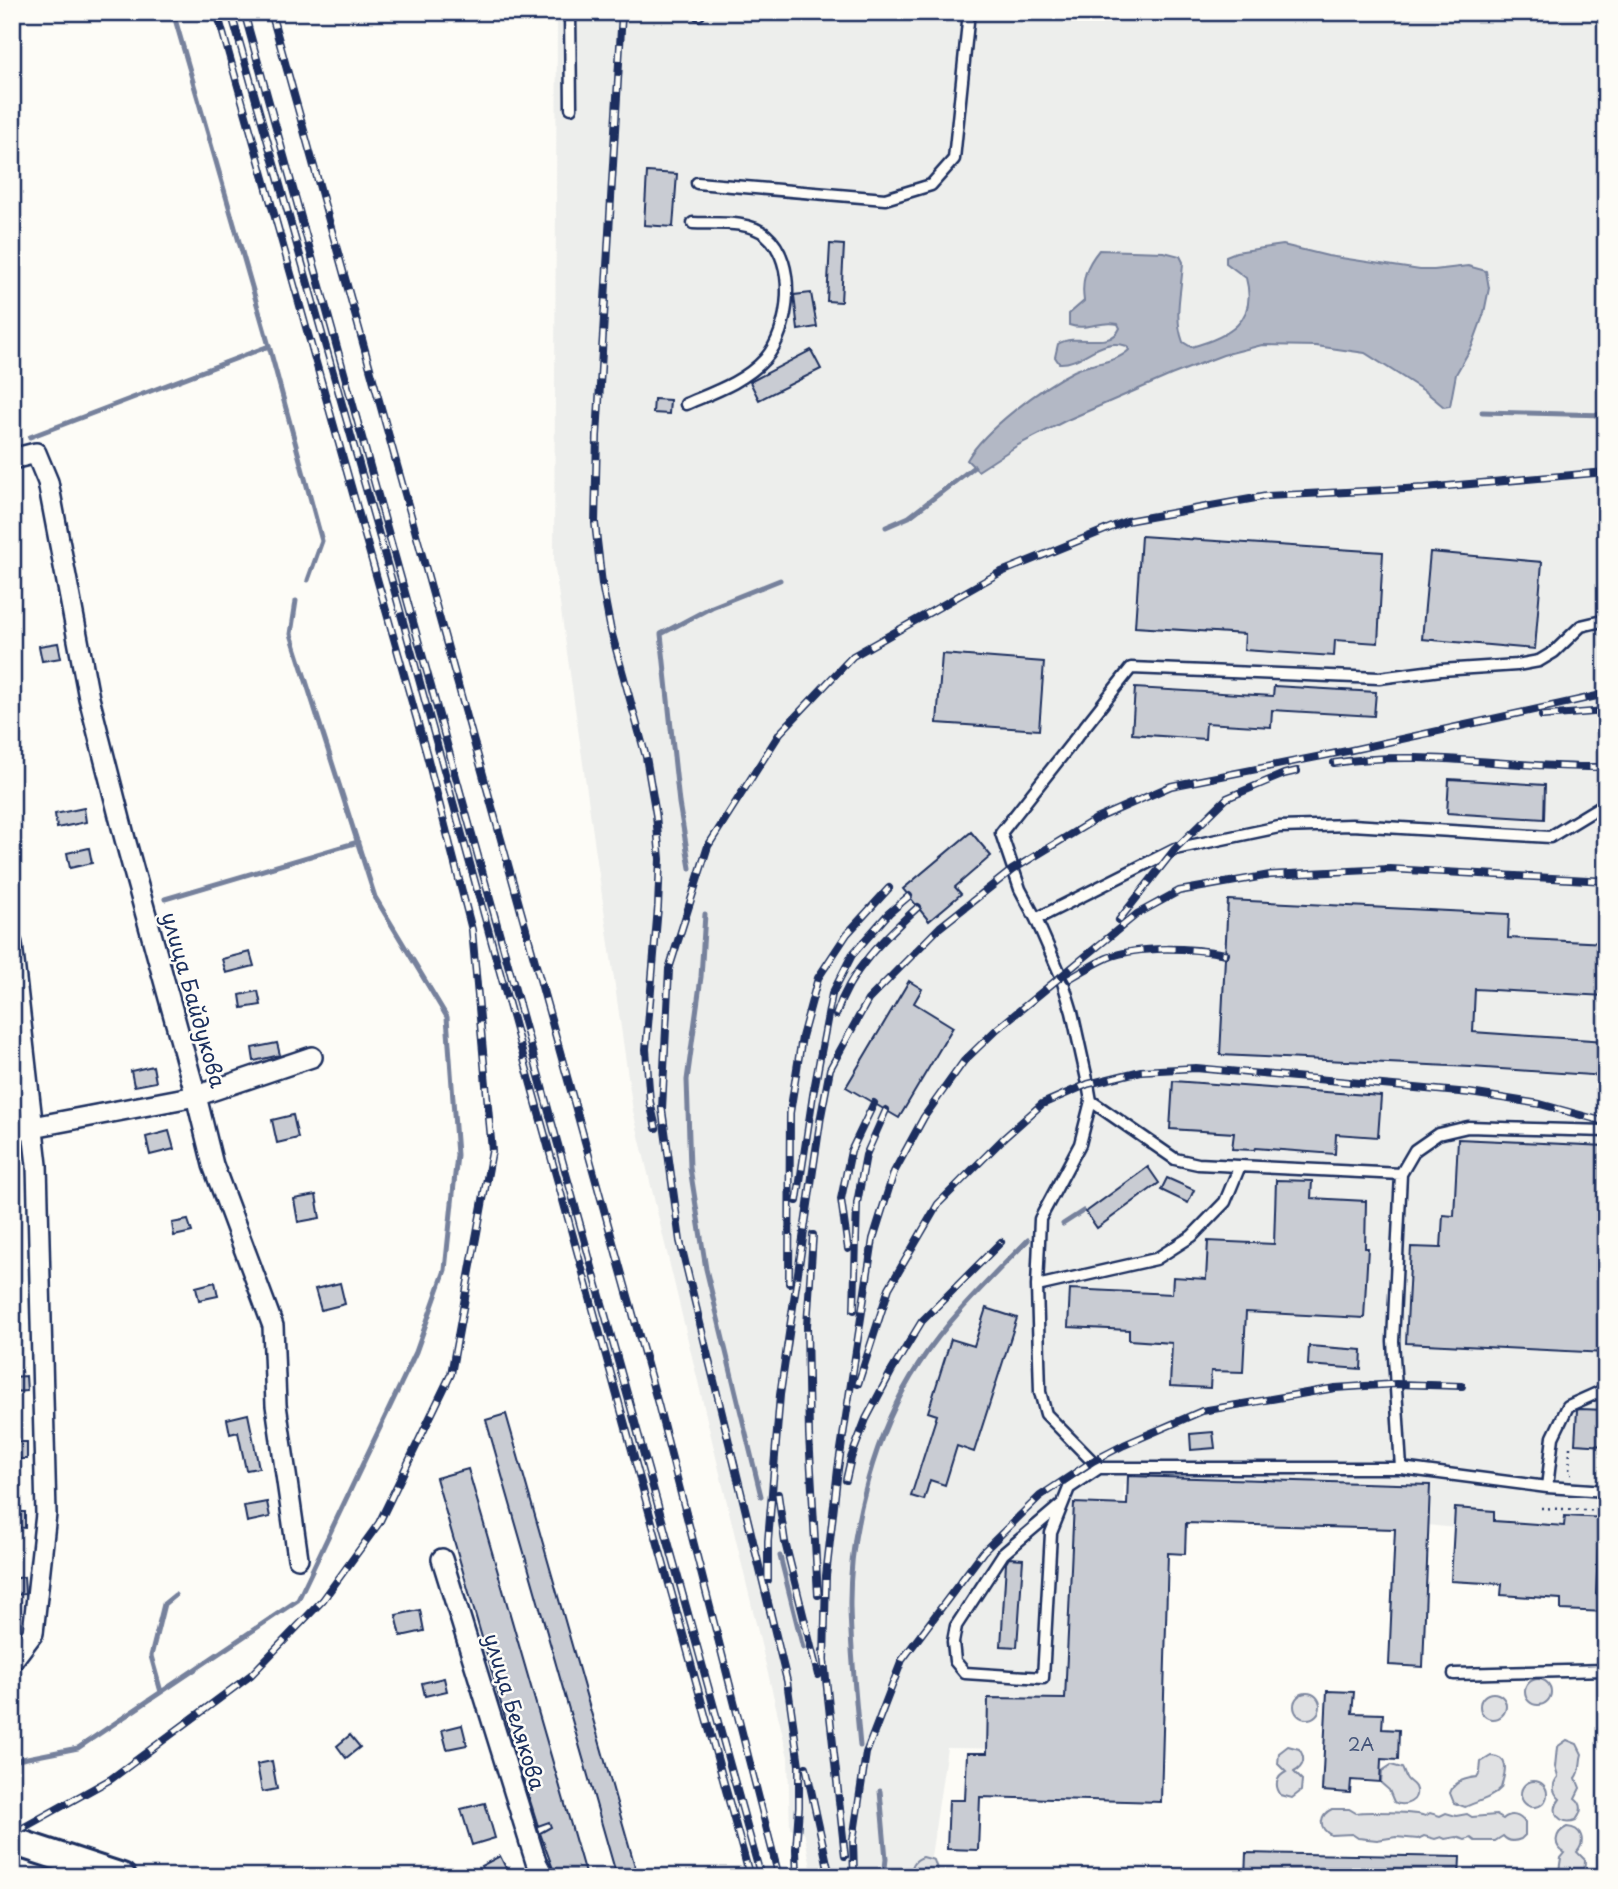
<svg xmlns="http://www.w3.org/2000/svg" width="1618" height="1889" font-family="'Playpen Sans',sans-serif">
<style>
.built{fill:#edeeec}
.green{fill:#e0e1e3;stroke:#7e88a0;stroke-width:2}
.water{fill:#b3b8c5;stroke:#76819c;stroke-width:2}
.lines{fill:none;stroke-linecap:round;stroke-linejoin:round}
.stream{stroke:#76819c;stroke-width:5}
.building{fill:#c9ccd3;stroke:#1b2f5e;stroke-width:2}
.lane-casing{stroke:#1b2f5e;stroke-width:15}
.street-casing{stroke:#1b2f5e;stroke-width:24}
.secondary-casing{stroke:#1b2f5e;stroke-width:32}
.path{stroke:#1b2f5e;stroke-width:2.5;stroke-dasharray:2 5;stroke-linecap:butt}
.lane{stroke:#fdfcf7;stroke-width:10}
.street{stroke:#fdfcf7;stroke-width:19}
.secondary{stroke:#fdfcf7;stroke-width:26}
.rail-casing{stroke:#1b2f5e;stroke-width:8}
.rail{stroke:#fdfcf7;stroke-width:5;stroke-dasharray:16;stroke-linecap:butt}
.labels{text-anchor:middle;stroke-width:5;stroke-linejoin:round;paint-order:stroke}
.number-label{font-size:18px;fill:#46567b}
.street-label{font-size:21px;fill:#1b2f5e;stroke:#fdfcf7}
</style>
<rect width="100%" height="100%" fill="#fdfcf7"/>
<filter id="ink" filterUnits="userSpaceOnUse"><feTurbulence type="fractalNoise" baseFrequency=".0143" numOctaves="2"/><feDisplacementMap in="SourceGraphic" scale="14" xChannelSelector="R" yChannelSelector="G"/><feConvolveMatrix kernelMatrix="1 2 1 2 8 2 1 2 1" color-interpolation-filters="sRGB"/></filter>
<g filter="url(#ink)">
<!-- built -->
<path class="built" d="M557,12h1049v1531l-170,-17 -312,-42 -8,266 -169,-2 -19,129h-115l-9,-45 -14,-3 -2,-72 -155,-646 -79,-549z"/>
<!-- green -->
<path class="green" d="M1525 1692a13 13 0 1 1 26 0a13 13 0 1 1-26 0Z
M1480 1706a13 13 0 1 1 26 0a13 13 0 1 1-26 0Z
M1294 1706a13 13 0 1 1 26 0a13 13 0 1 1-26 0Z
M1567,1740l10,4 5,10c-3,9 0,17 -6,24l4,10 -5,10c8,6 7,14 1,22 -16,6 -27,-8 -16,-21 -8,-7 -8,-15 -2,-22l-3,-10 2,-20z
M1288,1746l11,3c7,9 5,18 -5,23l8,8 -1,11 -9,7 -11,-3c-7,-9 -5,-18 5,-23l-8,-8 1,-11z
M1491,1756c21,1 13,19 10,32 -10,11 -23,13 -36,19l-11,-4 -4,-10c4,-12 16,-15 27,-16l3,-5 1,-10z
M1391,1765l11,3c2,3 2,7 5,11 2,3 6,4 8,8 6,14 -11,21 -21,15l-5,-12 -8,-7 1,-12z
M1521 1794a13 13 0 1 1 26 0a13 13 0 1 1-26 0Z
M1332,1809h17l7,4c7,-2 62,-1 69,3l5,-3 10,3 6,-3 10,3 11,-2 5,3 24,-2 7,4c8,-7 17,-4 22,4v12l-4,4c-7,3 -13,3 -18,-3l-8,5h-20l-4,-3 -6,2 -9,-3 -11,2 -4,-2 -6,2 -11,-3 -6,3 -22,-2 -19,3 -19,-2 -6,-4 -21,1c-13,-7 -12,-20 1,-26z
M1567,1827c15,1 19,14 10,25l8,8 -1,17h-26l3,-19 4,-5c-12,-7 -11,-20 2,-26z
M923,1857l11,3 4,12 8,5h-32c-5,-10 0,-17 9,-20z"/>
<!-- water -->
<path class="water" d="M1283,245l45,11 92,14h14l34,-4 18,5 3,17 -5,25 -12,33 -16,28 -6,32 -6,1 -18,-15 -61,-39 -49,-7 -54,-1 -39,10 -52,20 -106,46 -47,24 -40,26 -11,-11c18,-31 75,-73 107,-89 19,-9 40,-7 55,-21l-2,-4c-27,-10 -45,19 -68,17l-4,-6 3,-13c20,-12 52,7 62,-16l-2,-4c-17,-4 -32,7 -49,1v-11l15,-13c-3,-21 2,-35 15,-51l65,2 16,4 3,6c-1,27 -10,54 0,80l8,5c37,-10 67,-25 55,-69l-20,-15v-7l10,-4z"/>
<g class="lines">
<!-- stream -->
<path class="stream" d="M173,12l96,334 53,195 -14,39
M1482,412l124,3
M30,437l239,-91
M886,527l23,-10 65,-50
M690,868l-11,-65 -18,-169 51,-27 68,-27
M165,899l193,-57
M705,914l-4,63 -14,103 3,88 16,101 55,227
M1063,1224l20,-13
M780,1556l23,92
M161,1692l-10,-36 13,-52 11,-9
M860,1746c-4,-46 -9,-92 -10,-139 -1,-79 25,-177 69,-243 30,-46 71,-85 109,-124
M12,1761l66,-13 220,-148 118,-248 29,-82 12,-115 -10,-138 -72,-120 -84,-263 5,-33
M880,1791l6,68 -2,18"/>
</g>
<!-- building -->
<path class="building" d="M647,172l30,2 -4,53 -29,-2z
M830,244l14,1 -3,57 -14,-1z
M811,293l6,34 -19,3 -4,-35z
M811,350l10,19 -62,31 -9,-18z
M654,399l16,1 -1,14 -16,-1z
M1141,536l242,16 -5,91 -43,-3 -1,16 -90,-6 1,-16 -110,-7z
M1430,552l112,10 -7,87 -113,-10z
M58,643l3,15 -19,3 -3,-15z
M942,654l102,8 -5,68 -102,-7z
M1274,686l102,6 -2,24 -102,-6 -1,17 -65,-4 -1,16 -73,-5 3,-46 138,8z
M1449,779l96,6 -1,34 -97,-6z
M84,808l2,14 -29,6 -2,-14z
M971,832l20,24 -36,31 6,7 -32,27 -26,-32z
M89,848l3,15 -22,5 -3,-15z
M1228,900l281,14 -1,24 98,5v53l-131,-7 -2,43 133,9v35l-135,-9 -251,-12z
M250,952l4,14 -28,7 -4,-14z
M909,981l13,8 -8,14 39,24 -54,91 -53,-31z
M258,991l3,14 -19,3 -2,-13z
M277,1043l3,12 -26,6 -2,-13z
M153,1066l3,16 -22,4 -3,-15z
M1173,1081l208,15 -3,41 -42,-3 -1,20 -80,-6 -1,2 -22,-1 2,-16 -64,-4z
M293,1115l5,23 -21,5 -5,-23z
M169,1131l5,18 -24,6 -4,-18z
M1458,1139l148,7v207l-200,-10 5,-96 30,1 2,-33 11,1z
M1148,1167l11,16 -62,45 -11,-16z
M1167,1178l27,12 -6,13 -27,-13z
M1276,1180l36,1 -1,17 55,3 -1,47h3l-4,70 -118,-6 -3,60 -32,-1 -1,17 -40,-2 2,-43 -43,-3v-10l-61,-3 2,-38 102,5 1,-17 33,2 2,-38 66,3z
M316,1195l4,23 -22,4 -4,-23z
M188,1220l4,12 -18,4 -2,-13z
M215,1282l3,14 -19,4 -3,-13z
M340,1283l5,21 -24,6 -6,-21z
M986,1308l31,10 -43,134 -17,-6 -12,39 -15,-5 -6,20 -13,-4 26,-81 -9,-3 23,-73 23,7z
M1309,1346l53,4 -1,19 -53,-4z
M26,1376l1,15 -15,1v-15z
M1580,1409l26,1v36l-31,-2 2,-34z
M248,1414l11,54 -13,2 -8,-38 -8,2 -3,-15z
M506,1414l132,463h-21l-131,-457z
M1213,1432l2,16 -24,2 -1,-16z
M12,1442h15v17h-15z
M468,1469l118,408h-30l-16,-44 11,-6 -2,-5 -11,4 -19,-60 -83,-288z
M1128,1476l302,9 -7,182 -34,-2 6,-136 -209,-6 -1,31 -17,-1 -7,249 -181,-5 -2,53 -31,-1 2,-49h16l2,-47h20l1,-55 77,1 9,-196 53,2z
M267,1502l3,15 -23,5 -3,-16z
M1455,1508l39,3v10l70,5 1,-10 41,2v34l-8,-1 -2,43 10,1v17l-45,-2v-11l-60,-4 1,-11 -51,-3z
M12,1512h13v16l-13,-1z
M1009,1558l14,1 -6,88 -16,-1 5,-83z
M24,1577l1,17 -13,1v-16z
M420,1610l4,21 -23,5 -5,-21z
M444,1678l3,13 -22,5 -3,-13z
M1327,1691l27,1 -2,21 31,1 -1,15 17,1 -1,30 -17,-1 -1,23 -29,-2 -1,13 -28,-2z
M462,1725l5,20 -20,4 -5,-19z
M350,1735l10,12 -14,11 -9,-12z
M272,1761l5,28 -15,3 -5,-28z
M485,1803l10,35 -23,7 -11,-36z
M1246,1853l214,4 -1,20h-214z
M500,1856l8,16 -9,5h-12l-6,-11z"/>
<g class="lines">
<!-- lane casing -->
<g class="lane-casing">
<path id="lane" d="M570,12l1,96
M698,12l1,2
M697,183l188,16 46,-14 23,-26 15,-147
M686,404c28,-12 58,-22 79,-45 25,-28 33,-97 1,-124 -18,-15 -50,-11 -73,-12
M1606,620l-25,6 -27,26 -15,9 -22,4 -76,5 -62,8 -248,-10 -130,165 19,56 16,30 25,57 11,36 16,72 3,17 -11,43 -40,75 -3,67 3,106 6,22 53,54h302l146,19 59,4
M1036,919l139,-70 104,-22 73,-2 198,12 56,-34
M1091,1101l84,58 23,5 203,10
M1037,1286l119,-27 36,-23 33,-34 14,-34
M1401,1468l-8,-127 8,-167 14,-24 23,-16 30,-7 138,4
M1547,1487l6,-50 15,-31 38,-17
M1063,1503l-60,51 -47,72 -3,16 2,19 10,12 78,5 8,-145 18,-45 30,-20
M1454,1674l152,-4"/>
</g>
<!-- street casing -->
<g class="street-casing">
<path id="street" d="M12,459l24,-6 12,29 41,216 36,141 71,257 17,69 60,161 3,79 22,153
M12,944l25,221 9,349 -13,119 -21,28
M12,1131l184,-35 116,-39
M442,1559l94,303 8,15"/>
</g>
<!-- secondary casing -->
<g class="secondary-casing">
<path id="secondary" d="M12,1841l110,36"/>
</g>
<!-- path -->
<path class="path" d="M1570,1447l-1,27h2
M1541,1508l65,3"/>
<!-- lane -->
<use href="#lane" class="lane"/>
<!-- street -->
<use href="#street" class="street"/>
<!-- secondary -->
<use href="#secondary" class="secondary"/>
<!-- rail casing -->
<g class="rail-casing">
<path id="rail" d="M231,12l152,537 367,1328
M244,12l517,1865
M271,12l387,1392 121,473
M622,12l-25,424 -2,87 7,61 9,47 35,126 10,58 4,44 -2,48 -12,142 4,53 6,26
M1542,716l64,-5
M1334,763c90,-14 181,6 272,4
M1119,920l56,-71 52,-51 57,-24 13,-3
M1069,979c12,-7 25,-15 38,-21 33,-13 84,-10 119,-4
M836,1015c14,-45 48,-77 82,-108
M797,1201l16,-106 19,-101 20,-39 37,-42 20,-17
M813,1235l-6,91 2,109 9,160
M848,1249l-7,-50 10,-48 23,-48
M789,1283l1,-170 12,-76 16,-59 29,-44 42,-46
M854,1310l3,-107 9,-48 20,-45
M858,1384l31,-96 49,-84 66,-66 38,-34 46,-20 53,-13 55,-3 274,25 70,11 66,18
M846,1480l5,-22 15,-39 25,-47 31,-51 79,-79
M778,1494l7,48 33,133
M768,1580v-39l12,-146 41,-279 9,-47 38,-69 72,-73 72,-57 84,-51 75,-33 176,-35 259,-57
M823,1651l22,205
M824,1660l2,-84 12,-107 35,-230 21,-67 30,-55 40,-56 33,-32 140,-115 42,-23 91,-16 120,-6 216,12
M806,1767l24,110
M12,1834l99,-55 140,-104 72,-75 56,-77 72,-149 41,-223 -20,-221 -46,-178 -209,-740
M797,1877l-1,-28 3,-42v-42l-12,-84 -107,-440 -18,-132 7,-140 39,-123 72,-113 73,-77 146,-83 128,-52 140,-25 158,-8 181,-16
M854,1877l-1,-37 13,-87 36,-93 81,-108 57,-56 53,-35 31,-16 78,-34 133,-23 61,-4 66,2"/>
</g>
<!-- rail -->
<use href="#rail" class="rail"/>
</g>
</g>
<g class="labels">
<!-- number labels -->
<g class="number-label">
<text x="1361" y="1751">2А</text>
</g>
<!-- street labels -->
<g class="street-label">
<text transform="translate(193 1000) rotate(74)" y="7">улица Байдукова</text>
<text transform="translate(514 1712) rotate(73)" y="7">улица Белякова</text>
</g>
</g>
<!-- margin -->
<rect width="1618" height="1889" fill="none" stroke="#fdfcf7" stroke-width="42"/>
<rect x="21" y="21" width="1576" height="1847" fill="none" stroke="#1b2f5e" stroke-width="2.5" filter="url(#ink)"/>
</svg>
